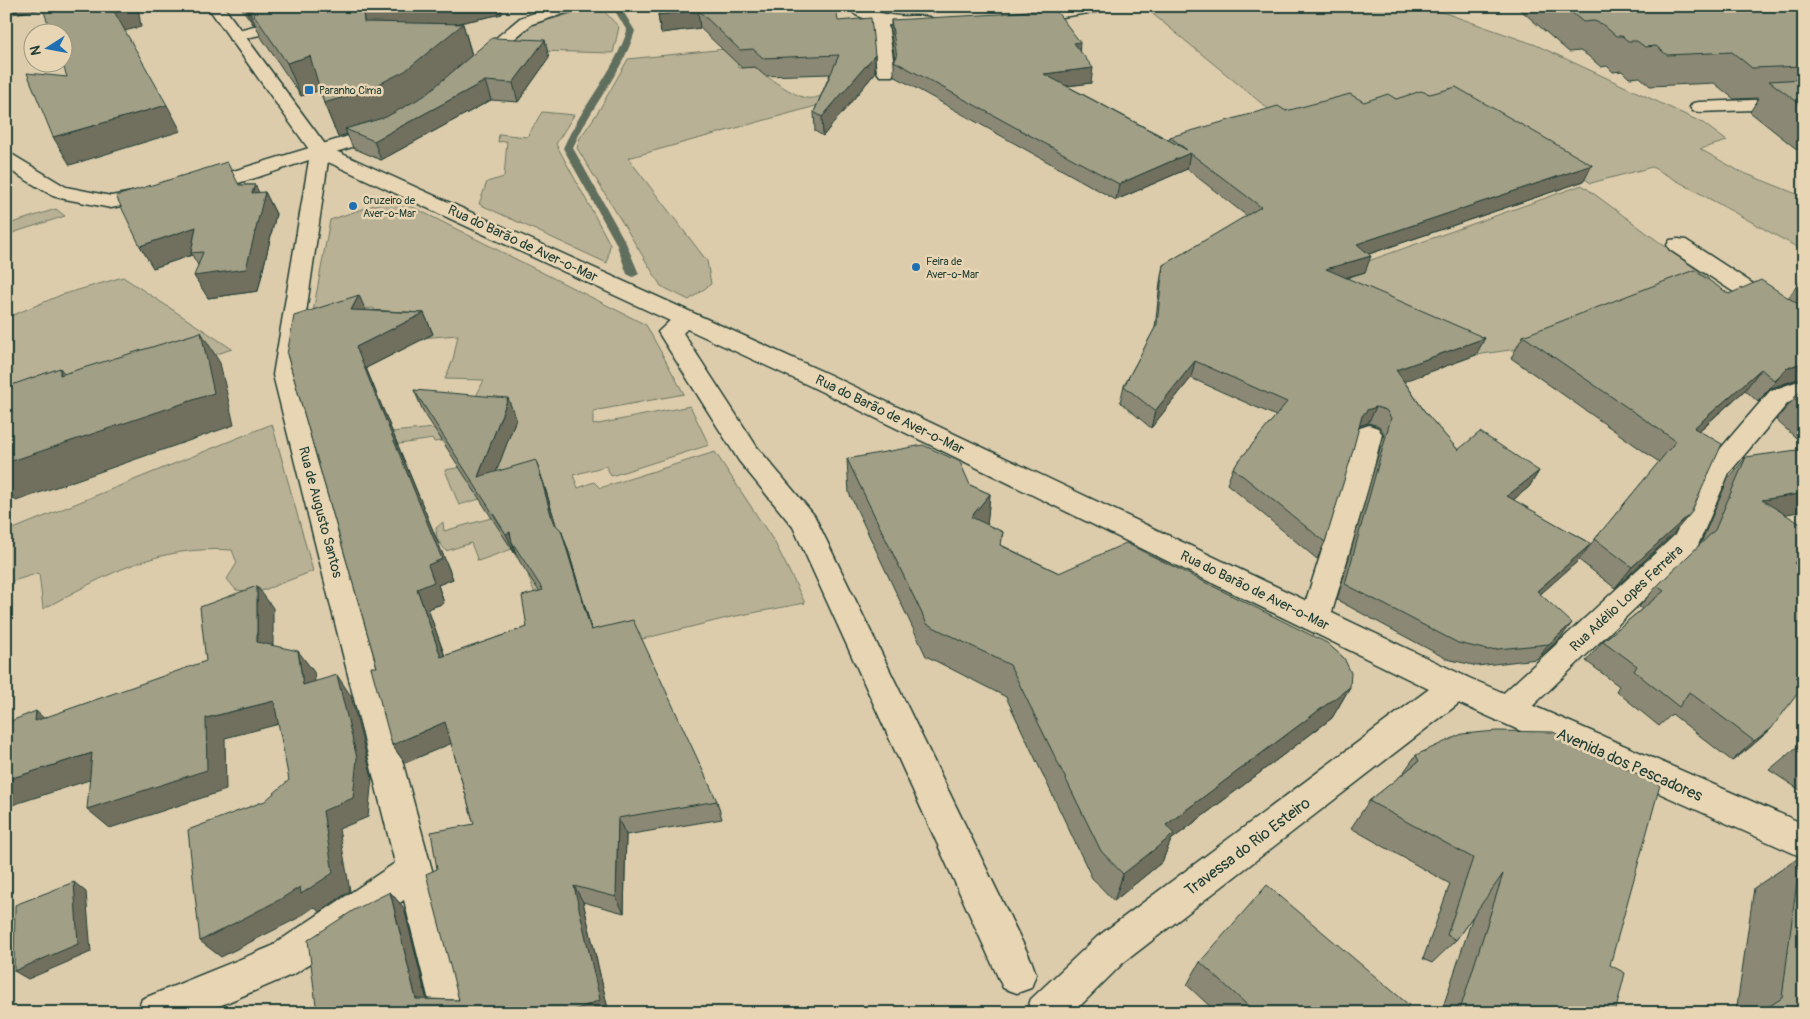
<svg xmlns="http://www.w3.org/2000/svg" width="1810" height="1019" font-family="Pangolin,sans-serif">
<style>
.green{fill:#b9b195;stroke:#6c7764}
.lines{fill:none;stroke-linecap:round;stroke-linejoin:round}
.stream{fill:#606e5d;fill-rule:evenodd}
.street-casing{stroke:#1f3d34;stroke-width:3}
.secondary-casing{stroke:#1f3d34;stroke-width:3}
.street{fill:#e8d5b3;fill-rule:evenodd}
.secondary{fill:#e8d5b3;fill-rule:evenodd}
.wall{fill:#8b8974;stroke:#1f3d34}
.shaded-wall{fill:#716f5e;stroke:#1f3d34}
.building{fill:#a29f87;stroke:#1f3d34}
.poi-dot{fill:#1f6fb2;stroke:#e8d5b3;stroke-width:2}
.labels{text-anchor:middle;stroke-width:5;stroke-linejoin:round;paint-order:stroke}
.far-poi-label{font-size:11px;fill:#1f3d34;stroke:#e8d5b3;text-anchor:start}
.street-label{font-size:14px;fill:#1f3d34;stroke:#e8d5b3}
.near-street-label{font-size:16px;fill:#1f3d34;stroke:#e8d5b3}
</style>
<rect width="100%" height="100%" fill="#dcccac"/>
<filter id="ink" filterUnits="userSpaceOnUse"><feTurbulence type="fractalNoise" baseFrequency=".02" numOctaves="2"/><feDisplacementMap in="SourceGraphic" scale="10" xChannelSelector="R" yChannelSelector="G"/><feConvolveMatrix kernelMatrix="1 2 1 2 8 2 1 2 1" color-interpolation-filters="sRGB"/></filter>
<g filter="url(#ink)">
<!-- green -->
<path class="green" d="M599,6l20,21 -6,26 -113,-3 27,-24z
M1143,6h282l111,39 167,78 24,18 -27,8 39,22 65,26v54l-152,-84 -61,16 -136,-85 -178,18z
M736,48l2,20 17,-1c8,8 40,29 51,31 16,2 16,-9 39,0l-217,60 79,103 4,23 -22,16 -28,-14 -84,-138 3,-10 18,-26 30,-53z
M542,112l32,3 -18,29 54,100 -3,19 -128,-59 8,-22 17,-5 3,-36 -9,1 1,-8 28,3z
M1582,185l127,94 -29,13 -157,56 -47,7 -143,-63 17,-15 7,-12z
M395,198l251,127 38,69 -91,17v14l97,-19 19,39 -98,31 -5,-10 -33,9 5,13 16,-6 6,6 115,-36 60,91 30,60 -74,14 -133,33 -56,-37 -14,-38 44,-20 -14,-15 -41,18 -5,-9 -34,12 -7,-18 -25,8 -9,-12 -1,-11 7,-6 1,9 105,-29 -6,-21 -84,24 -14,-35 39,-7 -30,-24 -20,3 -1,-3 -67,10 2,-15 78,-7 21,-12 17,-35 -39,-1 8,-19 5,-25 -51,4 -32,-24 -1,-7 -61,4 17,-92z
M56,209l9,7 -59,19v-10z
M123,277l109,72 -226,77v-108l55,-23z
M272,424l41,147 -54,21 -23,-2 -9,-11 10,-16 -5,-13c-76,-5 -126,25 -189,59l-4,-36 -33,10v-51z"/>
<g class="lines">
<!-- stream -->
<path class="stream" d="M612,6h8l15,25c-13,43 -45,76 -62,117l53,95 13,31 -6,3 -6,-3 -11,-31 -53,-95c18,-41 50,-74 64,-117z"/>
<!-- street casing -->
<g class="street-casing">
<path id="street" d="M334,6h28l-2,3 -124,32 -6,-1 -2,-4 2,-4z
M555,6h25l-2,3 -46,15 -51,43h-12l-3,-4 54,-45z
M846,6c21,0 33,9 54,10 10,1 31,-3 37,6l-8,5 -41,-2 7,47 -3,4h-12l-3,-4 -6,-51 -15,-6z
M1068,6h42l-8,5 -80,12 -8,-5 8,-5z
M1804,98v10l-105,4 -6,-1 -3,-4 3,-4 6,-1z
M385,125l7,2 2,4 -2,4 -63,19 -32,221 174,638h-39l-28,-113 -108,73 -93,40h-66l5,-14 128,-52 125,-84 -122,-488 36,-215c-26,8 -94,35 -117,29l-3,-4 3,-4 25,-5z
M6,153l7,2 53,32 45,9 43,-8 7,2 3,4 -3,4 -50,10 -51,-10 -7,-2 -47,-28z
M1678,239l8,1 118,77v18l-8,-2 -126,-83 -3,-5 3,-5z
M685,312l8,2 4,5 -14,14 74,114 57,68 217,445 5,14 -5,14 -14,5 -14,-5 -210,-461 -54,-66 -81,-129 19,-18z
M1804,379v17l-16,7 -59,70 -33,77 -178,170 -11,4 -11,-4 -5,-10 5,-10 179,-165 34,-73 61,-71z
M1369,425l9,3 4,6 -11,44 -41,141 -4,9 -11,3 -11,-3 -4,-9 45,-141 11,-44 4,-6z
M1456,674l11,3 5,10 -5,10 -344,266 -50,50h-47l5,-14 66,-62 348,-260z"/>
</g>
<!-- secondary casing -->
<g class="secondary-casing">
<path id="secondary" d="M207,6h16l104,141 501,227 639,303 337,147v34l-359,-161 -635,-311 -497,-231z"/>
</g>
<!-- street -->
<use href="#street" class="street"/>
<!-- secondary -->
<use href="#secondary" class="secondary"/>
</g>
<!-- wall -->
<path class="wall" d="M240,6h261l1,8 -48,10h9l9,31 77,3 -31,44 -27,-2 -110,60 -28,-12 -6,-14 -9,3 -14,-34 -4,-13 -19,6 -40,-59 -6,-13h-2z
M663,6l175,15 37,34v18l-52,63 -8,-5 -1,-19 16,-38 -65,2 -10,-9 -13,1 -42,-40 -39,5 -3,-18z
M1516,6h288v149l-54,-43 9,-14 -25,1 -20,-16 -64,3 -10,-9 -11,1 -7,-7 -9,1 -6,-6 -6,1 -14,-12 -7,-4 -11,1z
M891,20l188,30 12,33 -24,3 102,54 1,-3 116,-26 110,-12 188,82 -215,73 -4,18 -19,6 130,77 -72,26 21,31 33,38 81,21 -10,16 -16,13 78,44 68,-82 -148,-104 12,-22 206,-42 59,4 12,-17 4,-1v98l-35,11 -11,13 -13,-12 -46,41 -26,103 -58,54 -36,-28 -39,34 20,45 -23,20 -60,7 -30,-7 -110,-59 47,-166 -5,-8 -11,-3 -9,3 -34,116 -8,17 -90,-75 6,-16 43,-52 -85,-38 -40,50 -31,-26 4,-16 31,-58 5,-46 3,-17 84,-49 -60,-47 -71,31 -222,-124v-15l1,-1 -4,-26z
M240,185h15l4,8 6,-1 11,22 -18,77 -50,7 -10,-33 -6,-10 -39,13z
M366,310l58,3 9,21 -67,34 87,211 -15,6 6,18 -16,6 17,47 82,-29 12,-36 -19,-29 -4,-8h-1l-92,-143 -9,-21 102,29 -20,52 47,10 13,44 5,5 7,20 24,80 125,171 5,18 -96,16 -2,78 -41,-11 26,111h-292l73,-121 14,16 23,91 32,1 -22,-131 37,-45 -23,-81 -46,20 -13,-18 -15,-78 -90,-313z
M1804,387v58l-28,-25z
M1746,457l39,57 9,49 -23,166 -23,20 -16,12 -60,-47 -13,12 -43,-35 3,-5 -33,-25 17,-20 39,-32 -3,-2 18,-21 43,-41 28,-66z
M847,459l123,26 20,9 -3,31 16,7 -2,13 58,28 291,114 -18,31 -161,122 -9,22 -48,39 -22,-23 -86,-181 -80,-41 -77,-163z
M1804,741v51h-1l-34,-22z
M1416,755l194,210 5,48h-174l32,-97 -17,24 -24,23 -9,-4 27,-75 -99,-56 18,-27 32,-25z
M1800,857l4,156h-68l18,-125z
M1200,962l203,51h-186l-30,-28z"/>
<!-- shaded-wall -->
<path class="shaded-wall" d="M6,6h42l1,2 -43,7z
M111,6h27l3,21 -17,4z
M244,6h3l8,18h-2z
M379,6h122l1,8 -127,27 -11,-19 -1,-13z
M698,10l2,18 -39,5 -3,-18z
M463,24l9,32 -55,47 -39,21 -33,5 2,5 -9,3 -14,-34z
M545,40l4,18 -31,44 -5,-19z
M1080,42l-1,15 -5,-14z
M875,55v18l-52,63 -1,-19z
M310,56l14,33 -23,7 -14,-33z
M1093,68l-2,15 -49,6 2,-15z
M485,81l6,19 -110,60 -7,-19z
M167,105l14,26 -111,34 -17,-28z
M1190,153l-3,16 -71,31 3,-16z
M1592,165l-8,16 -233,79 6,-16z
M255,185l8,15 2,-8 11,22 -18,77 -50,7 -14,-22 58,-83z
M196,227l-5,26 1,2 -39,13 -13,-22z
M1371,256l-6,16 -45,13 6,-16z
M359,295l9,21 -17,-6z
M424,313l9,21 -67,34 87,211 -15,6 6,18 -16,6 24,68 -11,-20 -24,-68 -61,-242z
M201,332l19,31 14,62 -218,76 -10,-11v-27z
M1485,338l-9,17 -87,32 7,-17z
M1195,361l-4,17 -40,50 4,-17z
M1804,362l-1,15 -34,12 -11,13 29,-34z
M60,368l24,31 -24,-24z
M1761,369l-16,21 -67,59 16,-21z
M508,398l8,21 -29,78 -9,-20z
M1376,407l-8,16 -9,3 3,-10 5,-6z
M536,460l7,21 18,61 -8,-20z
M1539,471l-10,16 -32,26 10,-17z
M1804,493v18l-61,11 19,-22z
M990,494l-3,33 -16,-10z
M1691,513l-18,21 -58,54 17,-21z
M561,530l7,20 30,100 -7,-20z
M510,532l2,10 4,12h-1l-9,-20z
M1591,544l-12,16 -53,47 11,-16z
M257,586l16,22v55l-16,-21z
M1572,623l-12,16 -23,20 12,-15z
M298,651l16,21 4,34 -15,-21z
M337,675l14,21 21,82 -4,39 -29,12 11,62 -31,21 -5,-5 -16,11 -77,39 -21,-16 123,-130z
M1350,687l-18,31 -161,122 -9,22 -48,39 9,-27 43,-49z
M274,701l17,20 -66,17 1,52 -116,38 -23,-19 119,-91z
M36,711l23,21 -24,-11z
M445,722l12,19 -52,22 -13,-18z
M1771,729l-23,20 -16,12 22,-20z
M92,753l22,19 -108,35v-27z
M618,818l8,17 -2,78 -8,-16z
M74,882l12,10 5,60 -63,27 -14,-8z
M574,886l9,16 26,111h-42z
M390,892l14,16 26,105 -14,-14z"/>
<!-- building -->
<path class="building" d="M42,6h69l56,99 -114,32 -26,-64 40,4 -5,-15v-30h-11z
M248,6h131l-16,3 1,13 99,2 -58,47 -40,20 -41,12 -14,-47 -23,7z
M663,6h173l2,15 33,-3 4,37 -53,62 -8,-5 25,-57 -76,3 -10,-9 -13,1 -42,-40 -40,5z
M1564,6h228l12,8v52l-52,2 -20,-16 -65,3 -11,-9 -11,1 -8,-6h-9l-6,-5h-6l-14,-12 -8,-3 -11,1z
M1054,8l26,34 -6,1 19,25 -49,6 143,76 -17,-13 108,-31 8,5 64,-17 14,8 24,-8 8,5 25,-8 9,3 26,-7 136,78 -235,79 14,12 -45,13 159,69 -89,32 29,42 33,38 22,-18 59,39 -32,25 84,48 -54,47 35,32 -23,21 -61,6 -30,-7 -113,-59 46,-166 -5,-8 -10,-3 -9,3 -5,6 -12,45 -25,81 -92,-74 54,-66 -92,-41 -40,50 -31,-25 33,-62 6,-59 98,-58 -71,-54 -71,31 -225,-123 3,-4 -6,-37 108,-6z
M492,38l53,2 -32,43 -28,-2 -111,60 -29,-12 41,-12 38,-21z
M1804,79v28l-35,-26z
M227,162l12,23h16l-3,8 13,-1 -19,77 -52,7 9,-24 -12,1 5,-26 -56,19 -24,-50z
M1694,270l35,24 32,-14 43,28v54l-17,6 -12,13 -14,-12 -67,59 28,16 -31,69 -59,54 -37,-28 81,-98 -153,-105z
M359,295l-8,15 73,3 -68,34 86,212 -14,6 6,17 -17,7 24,68 86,-30 -5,-31 21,-6 -31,-48 -2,-10 -4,2 -92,-144 94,8 -30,79 58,-17 17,62 8,8 30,100 42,-10 84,181 -99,17 -2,79 -42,-11 26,114 -33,13h-250l-9,-73 46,-30 36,-18 26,107 43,1 -33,-126 11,-5 -6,-37 43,-8 -29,-102 -53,23 -21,-78h6l-90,-313 7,-38z
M201,332l13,61 -208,70v-76l54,-19v7z
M1804,387v20l-10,-9z
M923,445l37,17 10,23 20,9 -19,23 32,15 -3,13 59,28 67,-30 201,100 17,15 7,15 -1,14 -184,138 8,9 -51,40 -22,-23 -91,-186 -83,-41 -80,-165z
M1804,449v44l-42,7 42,26v25l-10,12 10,6v116l-33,44 -17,12 -65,-49 -10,15 -45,-36 3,-5 -34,-25 61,-50 -7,-5 58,-56 31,-73z
M257,586v56l41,9 5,34 34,-10 20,83 -4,40 -30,13 10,62 -32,21 -1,-7 -21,13 -79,41 -12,-111 77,-29 24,-21 -15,-79 -68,17 1,52 -120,39 5,-56 -86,27v-57l30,-12 -1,10 171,-60 -6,-54z
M1497,731l56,1 107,53 -50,180 15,8 -10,40h-156l44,-139 -47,66 -9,-5 26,-77 -104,-57 50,-40 -3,-6 46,-21z
M1800,857l4,2v154h-45l23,-15z
M74,882l4,62 -64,27 1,-66z
M1267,885l142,120 -6,8h-147l-56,-51z"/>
</g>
<!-- markers -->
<g class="poi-dot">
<rect x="304" y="85" width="10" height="10" rx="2.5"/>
<circle cx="353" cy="206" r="5"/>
<circle cx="916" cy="267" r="5"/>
</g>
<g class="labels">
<!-- far-poi labels -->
<g class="far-poi-label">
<text x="319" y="94">Paranho Cima</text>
<text x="363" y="204">Cruzeiro de<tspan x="363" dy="13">Aver-o-Mar</tspan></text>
<text x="926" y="265">Feira de<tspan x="926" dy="13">Aver-o-Mar</tspan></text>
</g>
<!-- street labels -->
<g class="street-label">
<text transform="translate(523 243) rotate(25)" y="5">Rua do Barão de Aver-o-Mar</text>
<text transform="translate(890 414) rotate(26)" y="5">Rua do Barão de Aver-o-Mar</text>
<text transform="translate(321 512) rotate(75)" y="5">Rua de Augusto Santos</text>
<text transform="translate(1255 590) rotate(26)" y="5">Rua do Barão de Aver-o-Mar</text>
<text transform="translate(1626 598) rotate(-43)" y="5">Rua Adélio Lopes Ferreira</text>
</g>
<!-- near-street labels -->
<g class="near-street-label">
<text transform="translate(1630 764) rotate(24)" y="6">Avenida dos Pescadores</text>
<text transform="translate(1247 846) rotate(-37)" y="6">Travessa do Rio Esteiro</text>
</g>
</g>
<!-- margin -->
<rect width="1810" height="1019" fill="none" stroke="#e8d5b3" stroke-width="25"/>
<rect x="12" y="12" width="1785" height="994" fill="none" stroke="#1f3d34" stroke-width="2" filter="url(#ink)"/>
<!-- north arrow -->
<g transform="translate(48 48) rotate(259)"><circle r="24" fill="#e8d5b3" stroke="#989880"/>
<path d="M0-4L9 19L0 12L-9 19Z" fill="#1f6fb2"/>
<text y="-8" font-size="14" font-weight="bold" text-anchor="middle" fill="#1f3d34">N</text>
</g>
</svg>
